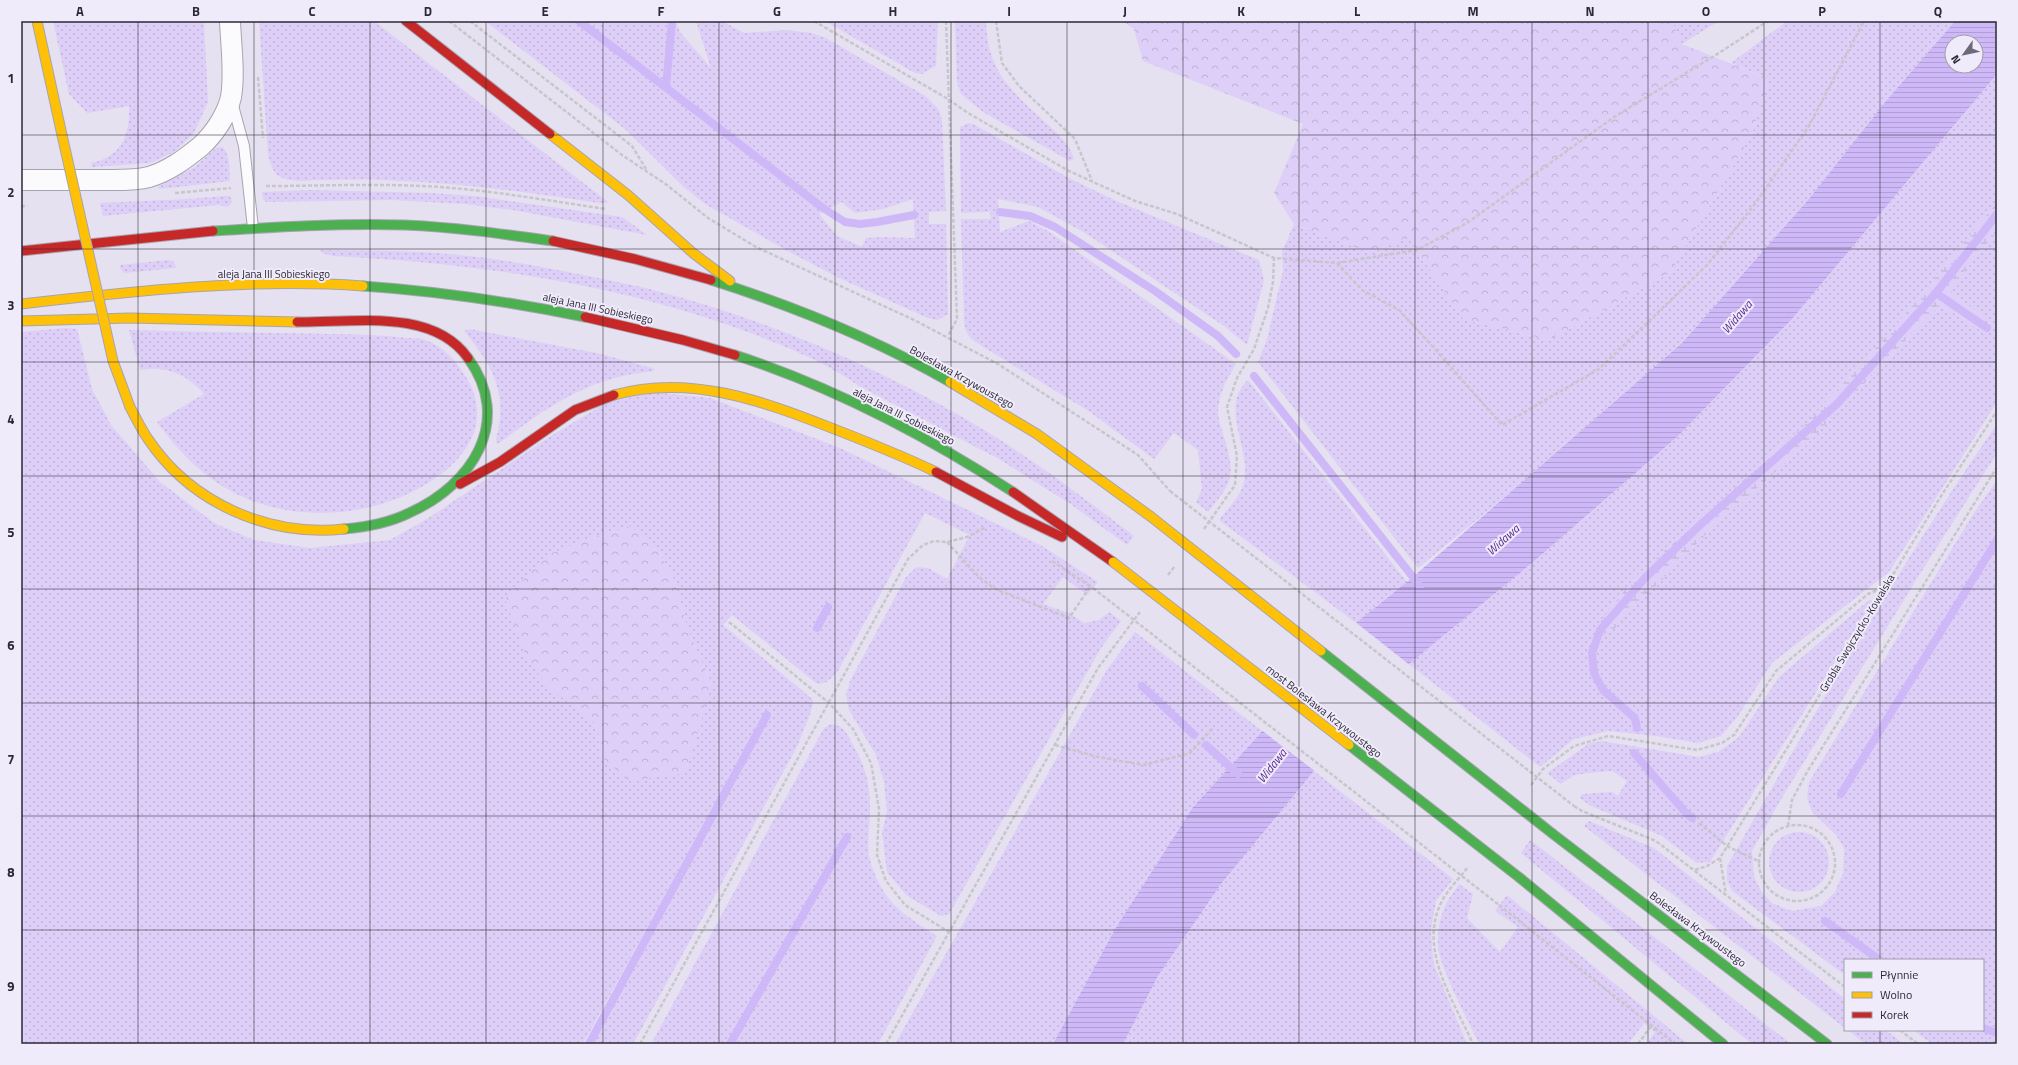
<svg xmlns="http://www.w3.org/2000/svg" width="2018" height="1065" font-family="'Titillium Web',sans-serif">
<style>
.green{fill:url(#green-dots);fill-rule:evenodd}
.forest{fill:url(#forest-crowns)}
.wetland{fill:url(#wetland-marsh)}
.water{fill:url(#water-rules);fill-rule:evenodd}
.pier{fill:#e6e1f0}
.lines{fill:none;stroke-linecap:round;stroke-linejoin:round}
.stream{stroke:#ceb8f8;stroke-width:8}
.lane-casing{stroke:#a8a4b0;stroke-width:12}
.street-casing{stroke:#a8a4b0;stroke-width:22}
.fast-casing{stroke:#a8a4b0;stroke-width:11}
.slow-casing{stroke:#a8a4b0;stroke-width:11}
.jam-casing{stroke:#a8a4b0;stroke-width:11}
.path{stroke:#c8c6cc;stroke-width:2.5;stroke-dasharray:4 2;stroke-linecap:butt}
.lane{stroke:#fbfafd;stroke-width:10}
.street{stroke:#fbfafd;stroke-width:20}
.fast{stroke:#4caf50;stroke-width:9}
.slow{stroke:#ffc107;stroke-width:9}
.jam{stroke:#c62828;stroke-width:9}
.fast-bridge-casing{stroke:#a8a4b0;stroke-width:11;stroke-linecap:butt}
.slow-bridge-casing{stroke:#a8a4b0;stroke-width:11;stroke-linecap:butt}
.path-bridge{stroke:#c8c6cc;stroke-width:2.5;stroke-dasharray:4 2;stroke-linecap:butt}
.fast-bridge{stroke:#4caf50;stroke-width:9}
.slow-bridge{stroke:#ffc107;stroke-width:9}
.grid{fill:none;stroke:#2d2934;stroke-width:1;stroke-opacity:0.55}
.labels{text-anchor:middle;stroke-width:4;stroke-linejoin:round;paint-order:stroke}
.street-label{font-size:11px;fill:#2d2934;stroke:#f0ebfb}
.water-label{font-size:12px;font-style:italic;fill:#572b8d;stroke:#f0ebfb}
.neatline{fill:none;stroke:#2d2934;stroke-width:1.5}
.grid-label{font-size:13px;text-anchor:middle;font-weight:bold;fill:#2d2934}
</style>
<defs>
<pattern id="green-dots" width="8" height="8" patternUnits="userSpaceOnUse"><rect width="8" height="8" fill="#ddcff7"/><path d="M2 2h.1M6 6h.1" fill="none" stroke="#beb2d4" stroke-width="1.8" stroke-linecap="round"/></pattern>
<pattern id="forest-crowns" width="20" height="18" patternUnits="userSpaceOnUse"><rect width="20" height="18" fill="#ddcff7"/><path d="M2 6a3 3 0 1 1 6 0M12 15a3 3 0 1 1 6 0" fill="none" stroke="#beb2d4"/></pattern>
<pattern id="wetland-marsh" width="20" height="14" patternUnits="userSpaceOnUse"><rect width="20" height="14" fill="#ddcff7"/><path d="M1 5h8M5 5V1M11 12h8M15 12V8" fill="none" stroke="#beb2d4"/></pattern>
<pattern id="water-rules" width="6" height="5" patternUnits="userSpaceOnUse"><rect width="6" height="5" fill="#ceb8f8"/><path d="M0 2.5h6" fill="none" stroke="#b19ed5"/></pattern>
</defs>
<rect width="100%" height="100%" fill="#e6e1f0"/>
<!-- green -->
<path class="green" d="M53,21h151l4,81 -14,31 -20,19 -24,11 -58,4 -1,-4c31,-6 39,-28 38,-57l-42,7 -18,-19z
M259,21h115l234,181 -2,1h-7c-73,-11 -145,-21 -218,-23 -22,-1 -43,0 -64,0 -11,1 -23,2 -34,-2 -11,-4 -12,-14 -15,-24z
M485,21h191l4,11 31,36 -15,-47h26l22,12 42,-3 26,3 14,5 101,59 12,13 3,10 4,91 -17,1v12h17l2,90 -10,6 -10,-2 -89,-40 -55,-29 -79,-45 -21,-17 -59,-58zM913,199l2,39 -32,-1 -17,1 -4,9 -25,-11 -18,-22 23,-12 13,11 28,-4z
M825,21h113l-2,45 -14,8 -7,-1z
M955,21h31c1,51 26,70 60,102 12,11 23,20 28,36l-4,2 -87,-49 -22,-18 -4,-12z
M1672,21h47l-37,23z
M1787,21h168l-69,80 -78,99 -126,143 -153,134 -111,91 -160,-206 9,-23 16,-68 -1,-19 12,-28 76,29 38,-16 55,82 86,21 121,-67 82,-139 17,-55 -38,-16z
M1997,74v128l-99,121 -90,99 -175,157 75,-47 99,-88 133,-140 37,24 8,-10 -36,-28 48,-58v170l-108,170 -117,91 -34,53 -17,20 -23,7 -42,-7 -48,-5 -34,8 -34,28 -131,-103 123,-101 146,-127 114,-117z
M968,123l5,1 94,53 45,22 147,61 5,20 -17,65 -23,-19 -139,-93 -47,-26 -40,-8 2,33 29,-11 19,10 188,133c-10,17 -21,35 -17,56 4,19 16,40 10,61 -4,11 -13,21 -21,31l-12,-10 6,-13 -4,-39 -24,-17 -20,26 -67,-49 -110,-67c-9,-6 -12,-11 -13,-22l-3,-102h30l-1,-7 -29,1 -1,-80v-6z
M222,147c9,7 7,23 8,34l-70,8 -2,-2 37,-20 21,-19z
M310,190l121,3 44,3 147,21 25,18 -134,-25 -48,-6 -73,-4 -126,2 -3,-3 -1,-7z
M225,196h5l2,6 -4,5 -9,-2 -116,11 -3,-13 87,-4z
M320,250c39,1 77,0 115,3 52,3 103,13 153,23 23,5 47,9 69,15 118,31 233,81 337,145 49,31 94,65 140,100l-7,9 -55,-40 -73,-46 -138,-72c-37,-26 -78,-42 -119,-57 -131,-48 -271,-67 -409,-74l-11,-3z
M168,260l5,1 3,6 -1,1 -51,5 -4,-5v-3z
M66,328l11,1 15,60 19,36 49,57 54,41 40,17 56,8 80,-8 37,-21 127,-85 52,-31 47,-11 57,6 130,50 202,98 56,36 -11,13 -24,-18 -20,27 26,9 15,10 15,-3 10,-8 12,9 -20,27 -152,266 -8,2 -35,-21 -19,-23 -5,-39 5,-21 -3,-30 -8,-27 -27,-45 -3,-15 4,-14 56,-104 11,-10 11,1 19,11 23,-44 -45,-22 -87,158c-7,7 -12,15 -22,12l-84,-68 -9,10 81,67 9,8c0,12 -11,32 -15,45l-165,299h-42l178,-326 -5,-3 -181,329h-562v-712zM659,552l16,29 13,49 24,54 -111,72 -5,-32z
M470,329l131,25 54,15 -2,2c-66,7 -104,35 -155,73l-2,-4c12,-46 -2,-73 -32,-109z
M129,330c67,2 135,3 202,4 25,0 50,1 75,4 8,0 17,0 24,4 16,7 27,20 36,35 41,67 -40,117 -96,130 -33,8 -68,8 -102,-1 -48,-13 -83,-45 -111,-84l47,-28c-17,-20 -38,-29 -64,-24z
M1248,380l159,202 -51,41 -137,-103c9,-12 22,-24 25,-38 8,-33 -26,-75 4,-102z
M1997,424v29l-79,124 -138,224 -28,50 2,25 7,15 11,12 20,8 29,-5 14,-14 8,-19 1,-25 -8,-13 -24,-23 -5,-14 2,-16 163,-266 25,-36v564h-65l-19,-14h70v-70h-138v15l-113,-84 -5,-11v-14c86,-150 172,-300 270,-442z
M1869,600l4,1 -163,261 -13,1 -35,-27 -73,-31 -9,-7 2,-4 30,-2 6,4 9,-15 -15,-10 -13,1 -25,3 -13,9 -14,-11 43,-30 12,-2 97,16 19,-5 21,-15 40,-60z
M1135,632l127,99 -69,76 -78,122 -62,115h-158l211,-373z
M831,724c12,1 16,9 21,19 12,20 18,39 18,63 0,17 -3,32 -1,49 1,8 5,18 9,26 11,26 36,40 59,55l-59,108h-227l173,-316z
M1314,771l139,108 -17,22 -5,28 1,19 2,17 33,79h-344l35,-68 63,-92z
M1589,821l65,27 191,151v29l-261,-202z
M1769 862a30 30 0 1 1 60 0a30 30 0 1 1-60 0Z
M1530,840l12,9 249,195h-39l-231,-191z
M1459,884l14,10 -6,24 33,34 18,-25 -23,-16 12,-16 181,149h-41l8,-12 -11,-9 -16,21h-149c-12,-26 -37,-71 -41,-97 -1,-14 2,-30 8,-43 3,-7 9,-13 13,-20z
M1848,1030h37l19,14h-39z"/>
<!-- forest -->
<path class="forest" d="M1122,21h550l10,23 87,35 -17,55 -82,139 -121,67 -86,-21 -55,-82 -38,16 -76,-29 -20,-31 29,-69 -160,-63 -9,-32z
M630,526l29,26 16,29 13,49 24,54 -26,89 -57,8 -28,-25 -5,-32 -49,-38 -21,-29 -21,-58 42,-44 42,-17z"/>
<!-- wetland -->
<path class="wetland" d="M1997,202v30l-48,58 36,28 -8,10 -37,-24 -133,140 -99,88 -95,98 -15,7 -1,-11 36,-47 175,-157 90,-99z"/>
<!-- water -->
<path class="water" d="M1955,21h42v53l-205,245 -114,117 -146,127 -123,101 -40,40 -148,180 -63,92 -35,68h-70l62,-115 78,-122 63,-69 100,-115 57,-46 269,-234 126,-143 78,-99zM1952,42h24v24h-24z"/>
<!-- pier -->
<path class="pier" d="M1354,621l57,45 -40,40 -55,66 -56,-43z"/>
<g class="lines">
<!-- stream -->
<path class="stream" d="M579,21l244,187 22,14 15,2 17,-2 37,-7
M666,87l6,-66
M1000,212l30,4 25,11 100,64 63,45 18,18
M1936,293l51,35
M1254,376l166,210
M817,628l11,-21
M1142,686l52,49
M1637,728l-2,-10 -32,-28 -9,-17 -2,-20 8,-23 45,-52 55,-53 137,-121 99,-111 61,-79
M1206,745l32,29
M1634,753l51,59 7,6
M1841,794l156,-254
M1825,921l55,39
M1983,1028l14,5
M589,1044l178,-329
M730,1044l117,-207"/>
<!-- lane casing -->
<g class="lane-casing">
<path id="lane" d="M232,102l12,44 9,82"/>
</g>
<!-- street casing -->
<g class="street-casing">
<path id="street" d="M21,180c26,0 53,0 79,0 16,0 34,1 49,-3 20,-6 36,-18 52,-31 13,-12 26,-31 30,-49 4,-24 0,-51 -1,-76"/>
</g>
<!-- fast casing -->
<g class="fast-casing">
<path id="fast" d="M213,231c64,-4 128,-8 191,-6 50,2 99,9 149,16
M711,280c82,26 164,59 239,102
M363,286c75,5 148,16 222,31
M735,355c98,32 192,81 278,137
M344,529c23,-2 45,-6 65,-16 63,-28 105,-92 59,-155
M1553,834l274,210
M1520,878l203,166"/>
</g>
<!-- slow casing -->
<g class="slow-casing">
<path id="slow" d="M37,21l25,114
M550,134l78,61 65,58 37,28
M21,304c113,-13 228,-26 342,-18
M21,321l109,-3 167,4
M950,382l87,52 113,82
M614,395c74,-21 146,5 215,32 36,14 72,28 107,45
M130,407c6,11 11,22 18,32 43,64 120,98 196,90"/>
</g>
<!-- jam casing -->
<g class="jam-casing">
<path id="jam" d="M406,21l144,113
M553,241l82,18 76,21
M21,251l192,-20
M585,317l98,23 52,15
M297,322c54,1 135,-15 171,36
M936,472l82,44 44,21
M460,484l40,-22 75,-52 39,-15
M1013,492l100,70"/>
</g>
<!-- path -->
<path class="path" d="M449,21l173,134 45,30 41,33 48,29 158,73 84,44 140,91 32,36
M470,21l162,125 14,23
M814,21l134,78 20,14 101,58 66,30 42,13 97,44 63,5 80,-13 50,-27 147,-106 105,-64 49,-32
M946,21l11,298 -9,17
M996,21l6,42 17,23 56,53 17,42
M258,77l5,61
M266,186c58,0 116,-3 174,1 55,4 111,14 166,22
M175,193l56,-5
M21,207l6,-2
M1337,263l25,27 37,20 35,38 68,77 97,-56 108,-104 47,-60 55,-79 55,-105
M1204,529l31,-44 2,-29 -10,-49 10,-29 17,-29 14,-41 5,-26 1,-24
M947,542l32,35 16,12 74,29 21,-31
M1052,561l41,27
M1168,575l7,-9
M729,622l100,81 24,26 18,34 8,46 -2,46 9,26 19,24 44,27
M1055,745l43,12 46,8 46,-12 24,-26
M1531,785l12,-16 31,-23 34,-10 89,14 25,-7 12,-8 42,-64 92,-77 7,-3h7
M1574,806l8,5 74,30 189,146
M1699,823l28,23 31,15
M1759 863a38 38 0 1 1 76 0a38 38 0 1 1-76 0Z
M1788,826l4,-26 15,-28 190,-305
M1720,858l6,37
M1467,868c-8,11 -20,22 -26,35 -23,47 13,98 32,141
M1695,870l12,-4 13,-8 221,-362 56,-85
M1499,905l176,139
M1900,1030l18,14
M640,1044l268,-485 15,-14 11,-4 13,1 20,-5 19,-10
M886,1044l212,-376 42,-56
M1638,1044l14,-19"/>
<!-- lane -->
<use href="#lane" class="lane"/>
<!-- street -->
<use href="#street" class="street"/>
<!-- fast -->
<use href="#fast" class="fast"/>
<!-- slow -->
<use href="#slow" class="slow"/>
<!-- jam -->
<use href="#jam" class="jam"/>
<!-- fast-bridge casing -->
<g class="fast-bridge-casing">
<path id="fast-bridge" d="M1321,651l232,183
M1349,745l171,133"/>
</g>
<!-- slow-bridge casing -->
<g class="slow-bridge-casing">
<path id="slow-bridge" d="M62,135l51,226 17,46
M1150,516l171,135
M1113,562l236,183"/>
</g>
<!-- path-bridge -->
<path class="path-bridge" d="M1170,491l404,315
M1093,588l406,317"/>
<!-- fast-bridge -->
<use href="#fast-bridge" class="fast-bridge"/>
<!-- slow-bridge -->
<use href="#slow-bridge" class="slow-bridge"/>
</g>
<!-- grid -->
<path class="grid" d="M138,21v1023M254,21v1023M370,21v1023M486,21v1023M603,21v1023M719,21v1023M835,21v1023M951,21v1023M1067,21v1023M1183,21v1023M1299,21v1023M1415,21v1023M1532,21v1023M1648,21v1023M1764,21v1023M1880,21v939M21,135h1976M21,249h1976M21,362h1976M21,476h1976M21,589h1976M21,703h1976M21,816h1976M21,930h1976M1880,1030v14"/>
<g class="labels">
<!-- street labels -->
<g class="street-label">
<text x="274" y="278">aleja Jana III Sobieskiego</text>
<text transform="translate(598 308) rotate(12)" y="4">aleja Jana III Sobieskiego</text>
<text transform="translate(962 377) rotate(29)" y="4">Bolesława Krzywoustego</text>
<text transform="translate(904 416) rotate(27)" y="4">aleja Jana III Sobieskiego</text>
<text transform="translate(1857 633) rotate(-59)" y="4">Grobla Swojczycko-Kowalska</text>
<text transform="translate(1324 711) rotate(38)" y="4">most Bolesława Krzywoustego</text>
<text transform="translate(1698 929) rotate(37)" y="4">Bolesława Krzywoustego</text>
</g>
<!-- water labels -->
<g class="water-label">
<text transform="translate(1737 317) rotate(-49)" y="4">Widawa</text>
<text transform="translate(1503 540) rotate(-42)" y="4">Widawa</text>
<text transform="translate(1272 766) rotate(-52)" y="4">Widawa</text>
</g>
</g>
<!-- border -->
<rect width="2018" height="1065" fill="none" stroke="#f0ebfb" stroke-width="44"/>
<!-- legend -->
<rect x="1844" y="959" width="140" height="72" fill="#f0ebfb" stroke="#a29dab"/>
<rect x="1852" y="972" width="20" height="6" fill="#4caf50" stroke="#a29dab"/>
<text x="1880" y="979" font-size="12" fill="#2d2934">Płynnie</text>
<rect x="1852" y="992" width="20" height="6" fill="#ffc107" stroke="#a29dab"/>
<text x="1880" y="999" font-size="12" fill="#2d2934">Wolno</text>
<rect x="1852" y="1012" width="20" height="6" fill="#c62828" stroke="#a29dab"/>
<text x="1880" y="1019" font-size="12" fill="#2d2934">Korek</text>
<!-- north arrow -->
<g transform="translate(1964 54) rotate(237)"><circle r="19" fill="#f0ebfb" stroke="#a29dab"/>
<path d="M0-3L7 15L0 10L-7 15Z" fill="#6e6976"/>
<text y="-6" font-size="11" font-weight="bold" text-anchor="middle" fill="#2d2934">N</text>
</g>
<rect x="22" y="22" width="1974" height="1021" class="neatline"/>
<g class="grid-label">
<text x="80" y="16">A</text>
<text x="196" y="16">B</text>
<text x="312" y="16">C</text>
<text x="428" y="16">D</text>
<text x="545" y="16">E</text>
<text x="661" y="16">F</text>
<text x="777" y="16">G</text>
<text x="893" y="16">H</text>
<text x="1009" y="16">I</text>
<text x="1125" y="16">J</text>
<text x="1241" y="16">K</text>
<text x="1357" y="16">L</text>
<text x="1473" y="16">M</text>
<text x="1590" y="16">N</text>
<text x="1706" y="16">O</text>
<text x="1822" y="16">P</text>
<text x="1938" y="16">Q</text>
<text x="11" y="83">1</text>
<text x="11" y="197">2</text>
<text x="11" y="310">3</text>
<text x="11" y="424">4</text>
<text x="11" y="537">5</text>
<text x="11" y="650">6</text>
<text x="11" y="764">7</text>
<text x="11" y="877">8</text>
<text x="11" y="991">9</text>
</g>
</svg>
